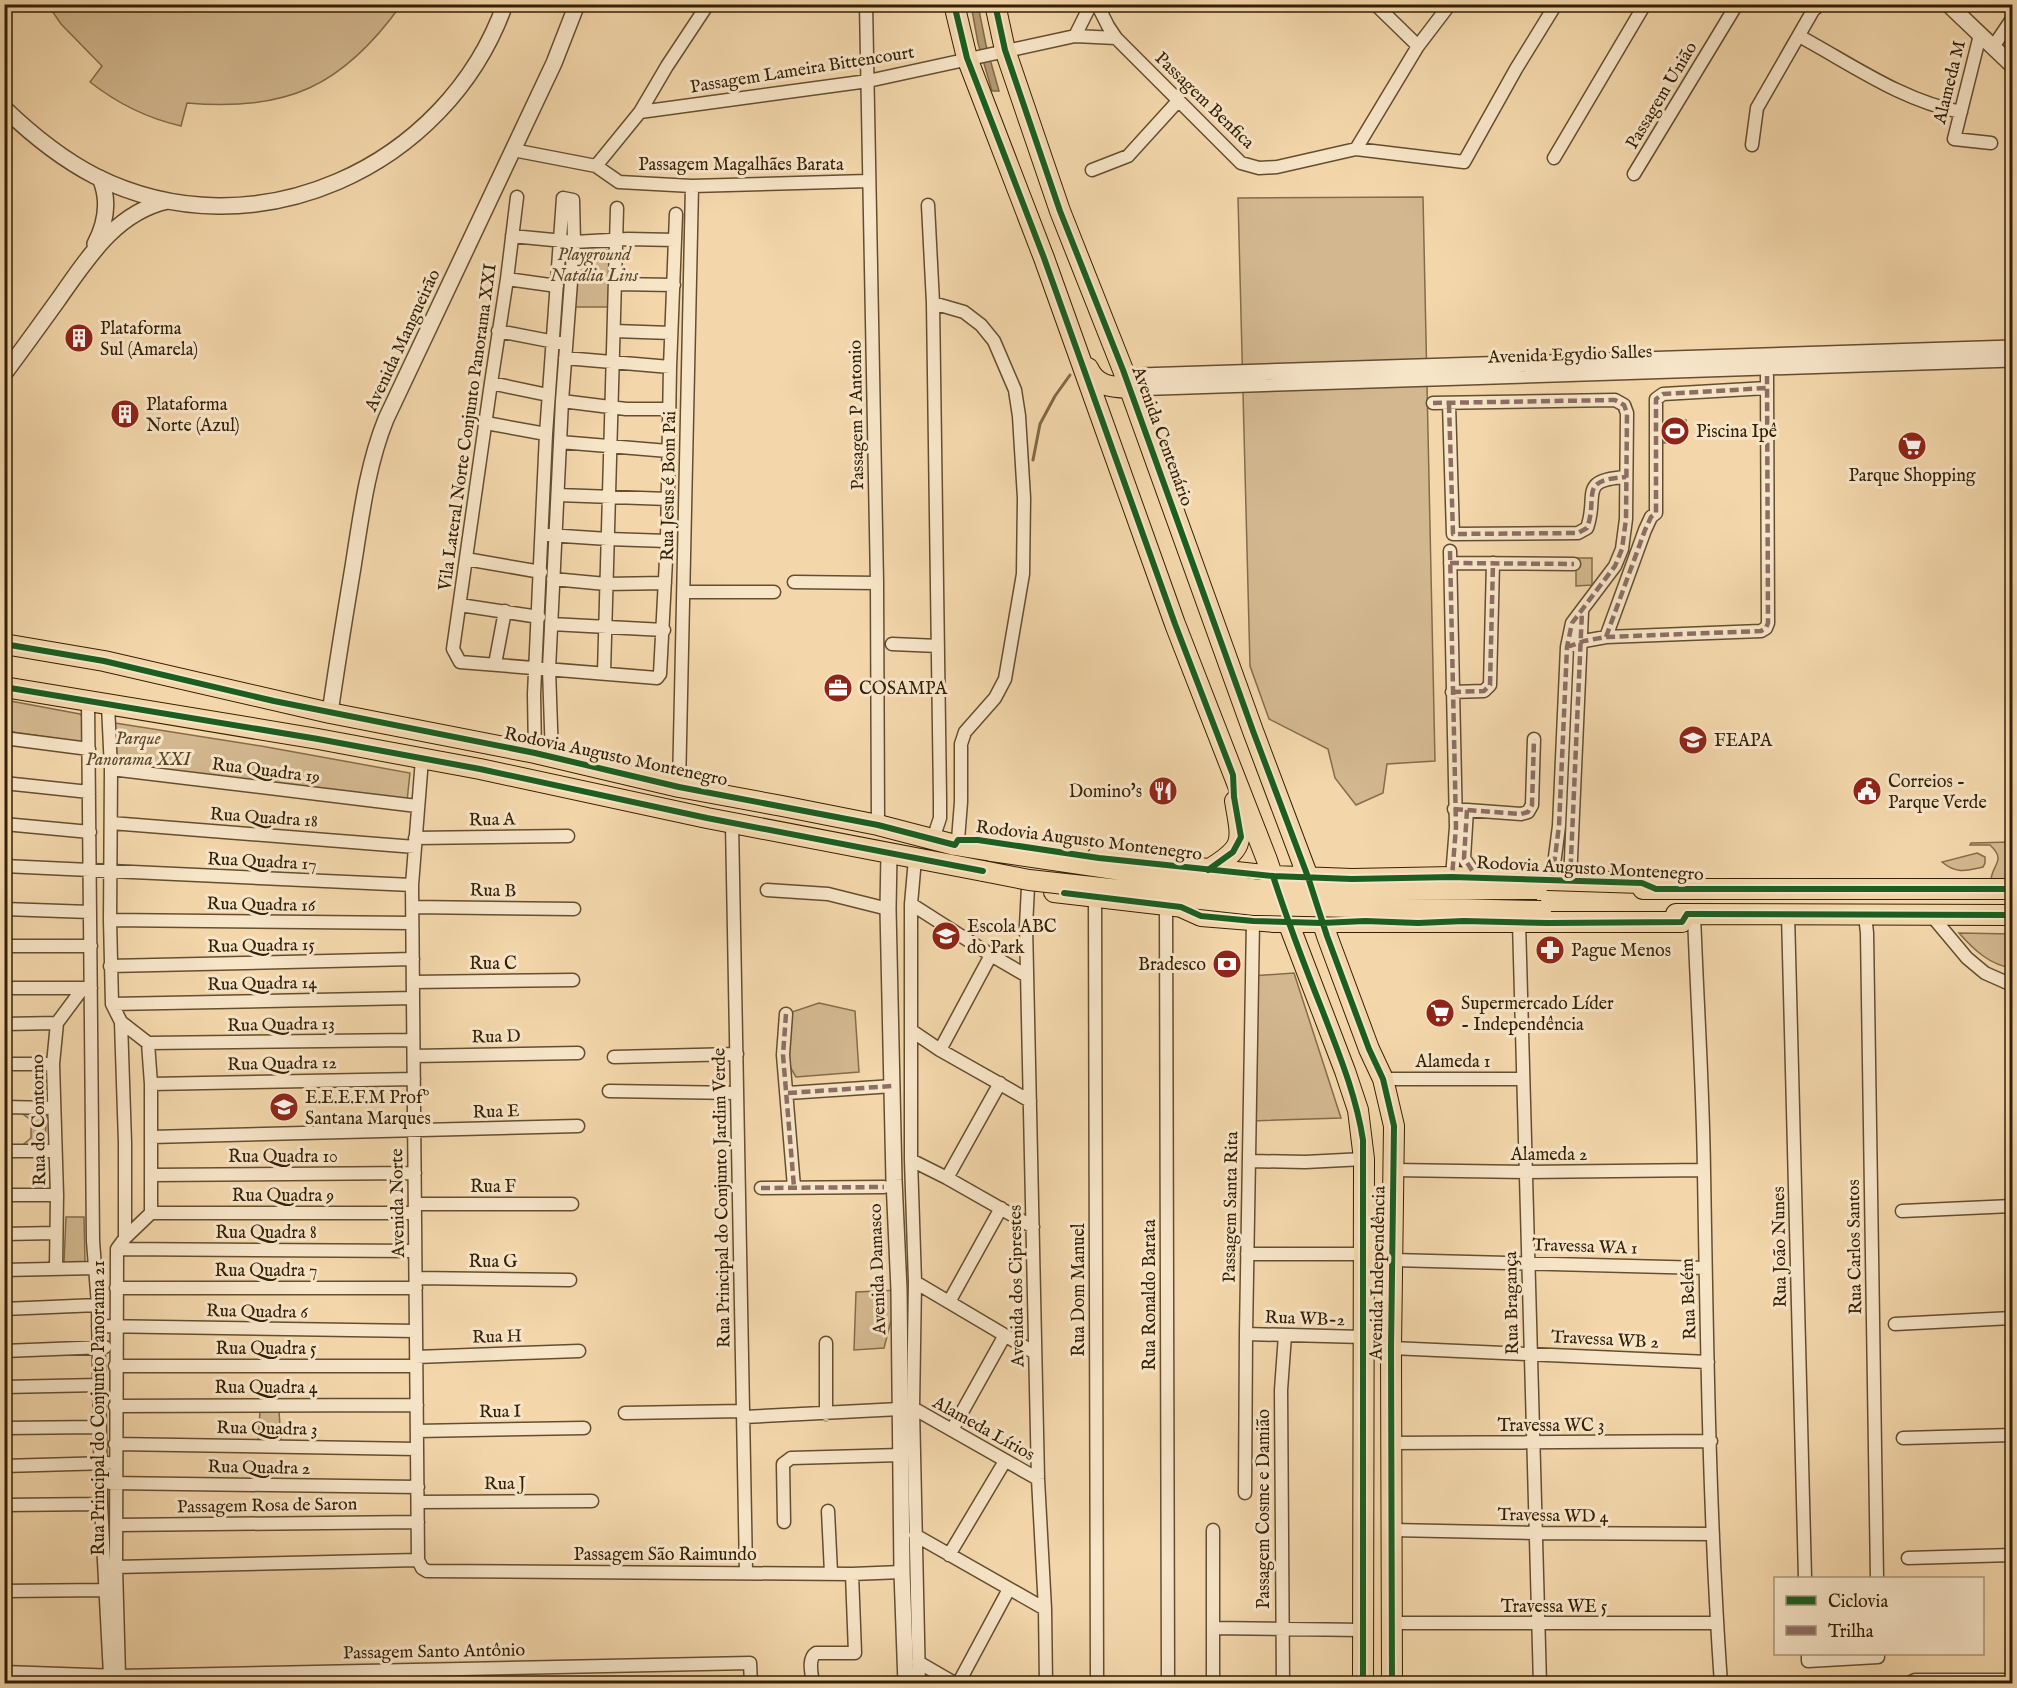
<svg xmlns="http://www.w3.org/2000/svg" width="2017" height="1688" font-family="'IM FELL English',serif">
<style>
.green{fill:#d3b88f;stroke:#846c4a;stroke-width:1.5}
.water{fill:#b29973;stroke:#806947;stroke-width:1.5}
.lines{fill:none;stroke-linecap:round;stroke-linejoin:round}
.stream{stroke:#806947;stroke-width:3}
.minor-casing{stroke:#644e2f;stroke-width:15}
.tertiary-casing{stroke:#644e2f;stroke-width:18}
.primary-casing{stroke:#342006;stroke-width:22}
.minor{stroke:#f7e5c8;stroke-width:12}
.tertiary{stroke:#f7e5c8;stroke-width:15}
.primary{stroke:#f3d7ab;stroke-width:20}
.primary-bridge-casing{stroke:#342006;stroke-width:22;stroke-linecap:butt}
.primary-bridge{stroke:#f3d7ab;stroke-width:20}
.quiet{stroke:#8d6e63;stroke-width:4.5;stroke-dasharray:9 4.5;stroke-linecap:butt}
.cycleway-casing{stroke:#f7e5c8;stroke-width:10}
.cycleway{stroke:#1b5e20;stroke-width:6}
.labels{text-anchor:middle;stroke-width:6;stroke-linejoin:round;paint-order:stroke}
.street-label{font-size:18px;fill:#342006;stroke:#f7e5c8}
.park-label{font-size:18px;font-style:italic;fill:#5c4628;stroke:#f7e5c8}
.poi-label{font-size:18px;fill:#342006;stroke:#f7e5c8;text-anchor:start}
</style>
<rect width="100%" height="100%" fill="#f3d7ab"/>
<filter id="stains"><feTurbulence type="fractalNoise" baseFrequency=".00333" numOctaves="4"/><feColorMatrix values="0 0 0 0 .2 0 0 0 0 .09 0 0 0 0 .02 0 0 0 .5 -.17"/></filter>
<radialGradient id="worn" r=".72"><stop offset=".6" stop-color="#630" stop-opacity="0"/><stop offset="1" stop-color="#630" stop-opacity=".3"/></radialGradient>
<!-- green -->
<path class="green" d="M48,5h353c-58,81 -114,107 -214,98l-6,23c-35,-8 -63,-22 -91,-44l12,-16 -41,-42z
M1423,197l12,564 -48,3 -4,29 -27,12 -21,-27 -7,-29 -59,-30 -19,-53 -12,-468z
M617,240l-3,67h-45l5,-65z
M1576,558h16v27l-16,1z
M5,700l75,14 3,3 -1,25 -77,-11z
M115,723l146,23 149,27 -3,28 -291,-34z
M2012,842v7l-5,5 -1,6 6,10v9l-21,1c1,-16 16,-19 -1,-35h-20l1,-2z
M1977,853l8,4v6l-2,4c-17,4 -27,7 -41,-5z
M1959,933l53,1v34c-22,-3 -38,-18 -53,-35z
M1294,973l47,145 -90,3 1,-145z
M819,1003l36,8 4,61 -63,5 -13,-22 3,-41z
M13,1107l34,1 -2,34 -5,6 -22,1 13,-11v-18z
M66,1217h18l1,45 -21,1z
M899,1290l-15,58 -30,2 2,-58z
M260,1411h19l2,30 -23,2z"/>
<!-- water -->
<path class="water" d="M971,5h7l8,40 13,46h-7l-14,-48z
M1686,420v19l-22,4 1,-21z"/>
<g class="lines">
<!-- stream -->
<path class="stream" d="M1033,460l7,-36 15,-28 15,-21"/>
<!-- minor casing -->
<g class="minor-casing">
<path id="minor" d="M866,4l11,579 1,242
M1097,4l11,22 8,12 125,125 18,5 18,-1 79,-18 108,13 52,-93 40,-65
M1375,4l43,42
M1980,35l-26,104 37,4
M1075,36l16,-32
M1799,36c52,28 103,65 162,76
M1993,47l19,-28
M640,112l228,-31 207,-45 41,2
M1752,145l5,-37 58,-101
M1356,149l62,-103 32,-42
M513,150l83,16 23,16 73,4 176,-5
M1554,158l91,-154
M596,166l44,-54 27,-46 41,-62
M1092,170l36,-14 50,-55
M1634,174l103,-170
M517,197l-10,82 -16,104 -38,266 7,13 197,16 3,-4 7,-133 3,-174 6,-153
M928,205l5,98 7,495v20l-7,21
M512,236l62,6 54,-3 47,1
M507,279l50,7
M615,284l59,1
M933,303l31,9 17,13 13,16 21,49 4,26 5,82 -1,76 -18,105 -10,19 -30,34 -4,12v58l-3,38
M498,331l62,12
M614,331l57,2
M565,358l105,9
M491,383l57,12
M562,401l64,8h43
M1433,403l182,-3 9,5 3,8 -1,106 -4,30 -7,17 -43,57 -5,24 -8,179 -7,54
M1449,404l4,130 125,-1 9,-5c12,-33 -10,-48 39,-51
M486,423l60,11
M560,442l108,9
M558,495l110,4
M548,535l60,4 59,2
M1450,551l6,276 -4,50
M466,559l75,13
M1450,563l124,1
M553,579l53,5 59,-1
M794,582l83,1
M684,592h90
M460,605l79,12
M551,624l113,6
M1606,637l39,-107 6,-13 5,-4v-114l7,-5 104,-6
M892,644l46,2
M1567,647l17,-6 22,-4 155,-6 5,-3 2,-5 -1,-247
M495,664l10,-53
M604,673l13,-465
M1452,692l32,-1 6,-6 3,-122
M88,702l5,539 5,64 3,199 9,171 5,7
M108,705l3,64 -1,151 2,84 9,18 4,121v95l-8,11 -1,318 3,109 -4,8
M4,738l85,11
M535,753l-1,-59 12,-260 17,-236 10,2 1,42 -12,159 -13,268 3,88
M422,759l-10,126 6,675 4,8 5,3 425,3 50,-2
M111,769l306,37
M4,783l85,9
M679,787l13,-601
M1454,809l67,5 7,-2 4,-7 2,-66
M1467,810l-3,48 13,20
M111,823l304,24
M732,823l14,749
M4,824l86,8
M415,838l153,-2
M915,859l-4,45v256l4,122 -2,126 6,276
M4,866l408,19
M1570,881l12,-269
M1028,887l-2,39 12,553 7,130 1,75
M767,890l61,4 60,15
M1095,897l2,787
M911,904l80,51 36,21
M1166,905l2,779
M412,907l162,2
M4,909l86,3
M1694,914c3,86 9,172 10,258 3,170 5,341 17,512
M1788,914l17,664
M1865,915l2,18 10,645
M1931,915l36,43 18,15 27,12
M110,920l302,3
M1519,922l21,762
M4,946h87
M110,966l303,-7
M413,982l160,-2
M4,988h79
M112,1004l301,-6
M786,1014l-3,41 11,132
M121,1022l27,21 3,41v129l-26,25
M4,1024l53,-1
M912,1031l28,19 90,51
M148,1043l265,-3
M940,1050l51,-95
M414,1056l164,-3
M614,1057l123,-3
M4,1064h49
M1383,1079h140
M151,1084l263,-5
M609,1091l128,2
M788,1093l105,-7
M4,1107l50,1
M151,1137l427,-11
M4,1151h50
M911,1160l36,18 86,49
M1250,1161l55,1 59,-3
M1394,1170l132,2 178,-2
M152,1175l263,-2
M947,1178l53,-95
M761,1188l123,-1
M4,1195h53
M415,1204h157
M1902,1211l110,-5
M151,1213h264
M4,1234l51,-1
M117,1249l298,2
M1247,1254h117
M1393,1260l312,8
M56,1268l1,-73 -4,-131 4,-41 26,-35h8
M4,1270l92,-2
M416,1278l154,2
M915,1282l120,71
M116,1288h300
M949,1302l52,-94
M4,1309l94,-4
M1895,1324l117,-6
M98,1326l318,5
M1246,1334l117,3
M826,1343v71
M1391,1348l317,14
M4,1351l101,-4
M416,1357l163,-6
M115,1366h301
M4,1387l95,-2
M115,1406l302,-1
M913,1408l125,71
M625,1413l118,-2
M744,1417l156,-8
M4,1428l96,-1
M952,1430l53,-95
M417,1431l167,-3
M1903,1438l109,-3
M1391,1443l320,-2
M115,1444l302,5
M4,1466l104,-3
M110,1483l308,4
M1245,1493l1,-159 7,-413
M418,1502l174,-1
M4,1505l97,-1
M828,1511l3,62
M784,1522l-1,-58 8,-6 110,-3
M117,1525l301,-3
M1392,1530l144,3 177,1
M915,1535l130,74
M949,1555l56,-94
M1908,1558l104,-3
M116,1567l302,-7
M4,1591l101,-1
M1392,1623h324
M1213,1628l150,2
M1808,1654v7l70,-4v-3
M918,1662l38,22
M4,1672l115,4 631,-13 1,21
M813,1684c-1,-10 -6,-25 3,-31h39l-3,-79
M958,1684l51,-95
M1213,1684v-154
M1283,1684l-2,-294 4,-55
M1907,1684l8,-4h97"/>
</g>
<!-- tertiary casing -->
<g class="tertiary-casing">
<path id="tertiary" d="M1810,4l5,3 2,-3
M1948,4l64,61
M4,108c28,27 56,50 91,68 159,80 352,-8 410,-172
M95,244c11,-21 15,-43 5,-66
M4,374c18,-24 36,-49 54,-74 29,-41 58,-88 110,-99
M1140,376l872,-28
M1129,388l883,-29
M330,713c7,-49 15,-98 23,-146 8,-50 14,-101 33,-148l168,-356 23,-59
M889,854l-1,55 6,271 5,110 3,282 4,112"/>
</g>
<!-- primary casing -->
<g class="primary-casing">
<path id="primary" d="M954,4l13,54 77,200 131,366 92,236 21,62 57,149 13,39 6,49 -1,525
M995,4l10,46 55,161 63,159 130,361 55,146 19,59 42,113 14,30 11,47 -3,222 1,336
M1088,368c8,18 22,19 41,20
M4,644l100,17 226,52 205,40 144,34 103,19 96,19 77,20 37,6
M4,687l314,52 162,30 227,49 276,53
M1097,857l176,19 79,3 100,-2 190,6 14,6
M1208,870c38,-23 34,-28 27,-69
M1643,889h369
M1054,892l138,16
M1181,907l20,9 73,6h408l5,-8
M1676,914l336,1"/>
</g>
<!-- minor -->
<use href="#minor" class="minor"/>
<!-- tertiary -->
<use href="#tertiary" class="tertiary"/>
<!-- primary -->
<use href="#primary" class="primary"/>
<!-- primary-bridge casing -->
<g class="primary-bridge-casing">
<path id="primary-bridge" d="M992,851l266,39 279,-1
M983,871l46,9 226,25 286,6"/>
</g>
<!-- primary-bridge -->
<use href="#primary-bridge" class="primary-bridge"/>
<!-- quiet -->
<path class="quiet" d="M1433,403l182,-3 9,5 3,8 -1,106 -4,30 -7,17 -43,57 -5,24 -8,179 -7,54
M1449,404l4,130 125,-1 9,-5c12,-33 -10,-48 39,-51
M1450,551l6,276 -4,50
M1450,563l124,1
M1606,637l39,-107 6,-13 5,-4v-114l7,-5 104,-6
M1567,647l17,-6 22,-4 155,-6 5,-3 2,-5 -1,-247
M1452,692l32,-1 6,-6 3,-122
M1454,809l67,5 7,-2 4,-7 2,-66
M1467,810l-3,48 13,20
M1570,881l12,-270
M786,1014l-3,41 11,132
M788,1093l105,-7
M761,1188l123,-1"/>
<!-- cycleway casing -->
<g class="cycleway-casing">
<path id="cycleway" d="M954,4l13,54 77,200 131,366 58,151 1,22 7,40 -8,15 -25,18
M995,4l10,46 55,161 63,159 130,361 55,146 19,59 42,113 14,30 11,47 -3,222 1,336
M4,644l100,17 170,40 261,52 144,34 199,38 77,20 3,-5h20l121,18 174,18 79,3 100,-2 190,6 14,6h356
M4,687l314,52 162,30 227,49 276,53
M1273,876c15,46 32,91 50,136 16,42 33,83 40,128v544
M1064,893l117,14 20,9 52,5 69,2 43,-2 53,2 46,-2 84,2 134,-1 5,-8h7l318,1"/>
</g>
<!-- cycleway -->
<use href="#cycleway" class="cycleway"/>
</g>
<!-- icons -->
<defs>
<g id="building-disc" transform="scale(1.5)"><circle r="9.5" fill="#8f2418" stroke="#f7e5c8"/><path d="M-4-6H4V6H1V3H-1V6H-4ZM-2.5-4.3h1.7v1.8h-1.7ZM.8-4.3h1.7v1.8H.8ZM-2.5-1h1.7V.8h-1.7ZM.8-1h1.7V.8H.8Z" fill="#fff"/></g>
<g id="stadium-disc" transform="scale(1.5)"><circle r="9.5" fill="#8f2418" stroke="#f7e5c8"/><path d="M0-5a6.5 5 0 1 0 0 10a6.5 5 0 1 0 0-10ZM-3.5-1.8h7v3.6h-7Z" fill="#fff"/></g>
<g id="supermarket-disc" transform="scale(1.5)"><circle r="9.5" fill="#8f2418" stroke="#f7e5c8"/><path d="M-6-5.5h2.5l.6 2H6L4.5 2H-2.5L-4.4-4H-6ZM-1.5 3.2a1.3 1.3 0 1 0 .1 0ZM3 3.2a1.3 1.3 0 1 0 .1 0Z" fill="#fff"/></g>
<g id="office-disc" transform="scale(1.5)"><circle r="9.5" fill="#8f2418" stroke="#f7e5c8"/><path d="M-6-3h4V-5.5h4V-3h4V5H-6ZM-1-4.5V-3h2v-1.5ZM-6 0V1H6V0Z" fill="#fff"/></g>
<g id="university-disc" transform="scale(1.5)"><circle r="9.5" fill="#8f2418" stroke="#f7e5c8"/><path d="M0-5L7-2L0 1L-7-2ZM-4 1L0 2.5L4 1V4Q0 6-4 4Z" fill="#fff"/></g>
<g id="restaurant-disc" transform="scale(1.5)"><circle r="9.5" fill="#8f2418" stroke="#f7e5c8"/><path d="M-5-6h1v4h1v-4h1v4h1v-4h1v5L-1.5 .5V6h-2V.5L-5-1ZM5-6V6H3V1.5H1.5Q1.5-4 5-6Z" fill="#fff"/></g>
<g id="civic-disc" transform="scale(1.5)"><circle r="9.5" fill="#8f2418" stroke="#f7e5c8"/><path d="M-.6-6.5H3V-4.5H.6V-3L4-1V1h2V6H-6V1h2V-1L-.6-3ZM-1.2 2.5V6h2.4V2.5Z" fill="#fff"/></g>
<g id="school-disc" transform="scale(1.5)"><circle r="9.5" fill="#8f2418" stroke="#f7e5c8"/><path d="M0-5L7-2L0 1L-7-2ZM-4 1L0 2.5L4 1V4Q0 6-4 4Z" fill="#fff"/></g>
<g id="pharmacy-disc" transform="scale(1.5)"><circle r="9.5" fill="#8f2418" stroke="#f7e5c8"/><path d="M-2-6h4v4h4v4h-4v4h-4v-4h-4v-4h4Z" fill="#fff"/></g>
<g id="bank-disc" transform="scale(1.5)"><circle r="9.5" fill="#8f2418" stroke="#f7e5c8"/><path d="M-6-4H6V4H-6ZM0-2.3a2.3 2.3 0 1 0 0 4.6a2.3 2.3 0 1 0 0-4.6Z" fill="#fff"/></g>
</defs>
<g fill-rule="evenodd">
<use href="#building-disc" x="79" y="338"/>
<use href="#building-disc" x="125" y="414"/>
<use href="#stadium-disc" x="1675" y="431"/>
<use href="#supermarket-disc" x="1912" y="446"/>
<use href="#office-disc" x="838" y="688"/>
<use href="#university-disc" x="1693" y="740"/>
<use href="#restaurant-disc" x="1163" y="791"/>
<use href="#civic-disc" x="1867" y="791"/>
<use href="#school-disc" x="946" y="936"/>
<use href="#pharmacy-disc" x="1550" y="950"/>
<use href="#bank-disc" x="1227" y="964"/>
<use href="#supermarket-disc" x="1440" y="1013"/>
<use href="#school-disc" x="284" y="1107"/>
</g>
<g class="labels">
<!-- street labels -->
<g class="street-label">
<text transform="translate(802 69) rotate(-9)" y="6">Passagem Lameira Bittencourt</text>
<text transform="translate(1949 82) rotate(-76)" y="6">Alameda M</text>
<text transform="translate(1661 95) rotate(-59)" y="6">Passagem União</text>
<text transform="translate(1205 100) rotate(44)" y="6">Passagem Benfica</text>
<text x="741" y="170">Passagem Magalhães Barata</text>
<text transform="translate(402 340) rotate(-65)" y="6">Avenida Mangueirão</text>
<text transform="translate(1570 354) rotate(-2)" y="6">Avenida Egydio Salles</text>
<text transform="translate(856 415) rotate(-91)" y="6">Passagem P Antonio</text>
<text transform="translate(467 427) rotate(-82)" y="6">Vila Lateral Norte Conjunto Panorama XXI</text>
<text transform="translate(1163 436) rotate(70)" y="6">Avenida Centenário</text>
<text transform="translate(668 486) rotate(-89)" y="6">Rua Jesus é Bom Pai</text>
<text transform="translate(616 756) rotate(12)" y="6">Rodovia Augusto Montenegro</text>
<text transform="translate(266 770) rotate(7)" y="6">Rua Quadra 19</text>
<text transform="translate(264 817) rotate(4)" y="6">Rua Quadra 18</text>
<text transform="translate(492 819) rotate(-1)" y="6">Rua A</text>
<text transform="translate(1089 840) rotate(7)" y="6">Rodovia Augusto Montenegro</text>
<text transform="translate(262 861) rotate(3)" y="6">Rua Quadra 17</text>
<text transform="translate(1590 868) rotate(3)" y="6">Rodovia Augusto Montenegro</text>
<text transform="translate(493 890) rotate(1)" y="6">Rua B</text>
<text transform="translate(261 904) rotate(1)" y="6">Rua Quadra 16</text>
<text transform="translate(261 945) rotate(-1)" y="6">Rua Quadra 15</text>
<text x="493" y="969">Rua C</text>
<text transform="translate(262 983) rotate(-1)" y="6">Rua Quadra 14</text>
<text transform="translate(281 1024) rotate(-1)" y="6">Rua Quadra 13</text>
<text transform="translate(496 1036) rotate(-1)" y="6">Rua D</text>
<text x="1453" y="1067">Alameda 1</text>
<text transform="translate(282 1063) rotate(-1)" y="6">Rua Quadra 12</text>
<text transform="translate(496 1111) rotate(-2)" y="6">Rua E</text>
<text transform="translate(38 1120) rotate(-91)" y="6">Rua do Contorno</text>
<text x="1549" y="1160">Alameda 2</text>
<text x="283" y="1162">Rua Quadra 10</text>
<text x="493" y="1192">Rua F</text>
<text x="283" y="1201">Rua Quadra 9</text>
<text transform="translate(721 1198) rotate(-91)" y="6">Rua Principal do Conjunto Jardim Verde</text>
<text transform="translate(397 1203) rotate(-91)" y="6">Avenida Norte</text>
<text transform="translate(1230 1207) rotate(-89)" y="6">Passagem Santa Rita</text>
<text x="266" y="1238">Rua Quadra 8</text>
<text transform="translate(1585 1246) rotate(2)" y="6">Travessa WA 1</text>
<text transform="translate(1779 1247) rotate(-91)" y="6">Rua João Nunes</text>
<text transform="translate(1854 1247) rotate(-91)" y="6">Rua Carlos Santos</text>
<text x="493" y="1267">Rua G</text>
<text transform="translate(877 1269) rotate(-92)" y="6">Avenida Damasco</text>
<text x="266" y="1276">Rua Quadra 7</text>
<text transform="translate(1377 1273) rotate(-89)" y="6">Avenida Independência</text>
<text transform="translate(1016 1286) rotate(-91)" y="6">Avenida dos Ciprestes</text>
<text transform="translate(1078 1290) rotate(-90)" y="6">Rua Dom Manuel</text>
<text transform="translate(1149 1295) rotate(-90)" y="6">Rua Ronaldo Barata</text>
<text transform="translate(1688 1299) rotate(-92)" y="6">Rua Belém</text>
<text transform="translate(1511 1303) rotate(-91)" y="6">Rua Bragança</text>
<text transform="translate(257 1311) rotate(1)" y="6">Rua Quadra 6</text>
<text transform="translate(1305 1318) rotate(2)" y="6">Rua WB-2</text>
<text transform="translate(497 1336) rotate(-2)" y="6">Rua H</text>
<text transform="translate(1605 1339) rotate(3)" y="6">Travessa WB 2</text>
<text x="266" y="1354">Rua Quadra 5</text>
<text x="266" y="1393">Rua Quadra 4</text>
<text transform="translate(98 1408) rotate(-90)" y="6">Rua Principal do Conjunto Panorama 21</text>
<text transform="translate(500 1411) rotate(-1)" y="6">Rua I</text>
<text x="1551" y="1431">Travessa WC 3</text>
<text transform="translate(267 1428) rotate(1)" y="6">Rua Quadra 3</text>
<text transform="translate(984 1428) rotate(29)" y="6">Alameda Lírios</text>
<text transform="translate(259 1467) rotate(1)" y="6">Rua Quadra 2</text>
<text transform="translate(505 1483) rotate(-1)" y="6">Rua J</text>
<text transform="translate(267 1505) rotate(-1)" y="6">Passagem Rosa de Saron</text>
<text transform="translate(1263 1509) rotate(-90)" y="6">Passagem Cosme e Damião</text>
<text transform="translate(1553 1515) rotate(1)" y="6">Travessa WD 4</text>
<text x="665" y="1560">Passagem São Raimundo</text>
<text x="1554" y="1612">Travessa WE 5</text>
<text transform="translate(434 1651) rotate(-1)" y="6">Passagem Santo Antônio</text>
</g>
<!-- park labels -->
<g class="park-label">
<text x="594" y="260">Playground<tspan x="594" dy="21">Natália Lins</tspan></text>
<text x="138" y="744">Parque<tspan x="138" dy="21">Panorama XXI</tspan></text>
</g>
<!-- poi labels -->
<g class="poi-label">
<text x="100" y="334">Plataforma<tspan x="100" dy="21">Sul (Amarela)</tspan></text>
<text x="146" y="410">Plataforma<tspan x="146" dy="21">Norte (Azul)</tspan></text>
<text x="1696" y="437">Piscina Ipê</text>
<text x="1912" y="481" text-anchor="middle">Parque Shopping</text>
<text x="859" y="694">COSAMPA</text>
<text x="1714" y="746">FEAPA</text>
<text x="1888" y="787">Correios -<tspan x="1888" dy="21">Parque Verde</tspan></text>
<text x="1142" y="797" text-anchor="end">Domino's</text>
<text x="967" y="932">Escola ABC<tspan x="967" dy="21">do Park</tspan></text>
<text x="1571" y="956">Pague Menos</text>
<text x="1206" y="970" text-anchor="end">Bradesco</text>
<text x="1461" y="1009">Supermercado Líder<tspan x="1461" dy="21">- Independência</tspan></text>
<text x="305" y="1103">E.E.E.F.M Profº<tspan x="305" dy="21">Santana Marques</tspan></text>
</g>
</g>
<!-- margin -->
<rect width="2017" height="1688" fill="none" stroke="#f3d7ab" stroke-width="24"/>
<rect x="6" y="6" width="2005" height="1676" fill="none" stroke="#342006" stroke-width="3"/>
<rect x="12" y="12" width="1993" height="1664" fill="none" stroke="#342006" stroke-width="1.5"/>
<!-- legend -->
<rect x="1774" y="1577" width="210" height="78" fill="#f7e5c8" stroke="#a9967a" stroke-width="1.5"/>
<rect x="1786" y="1596" width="30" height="9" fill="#1b5e20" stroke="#a9967a" stroke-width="1.5"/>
<text x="1828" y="1607" font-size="18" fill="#342006">Ciclovia</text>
<rect x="1786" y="1626" width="30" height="9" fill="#8d6e63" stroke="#a9967a" stroke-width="1.5"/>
<text x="1828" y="1637" font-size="18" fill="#342006">Trilha</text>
<rect width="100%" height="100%" filter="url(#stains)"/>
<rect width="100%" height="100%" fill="url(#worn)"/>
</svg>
